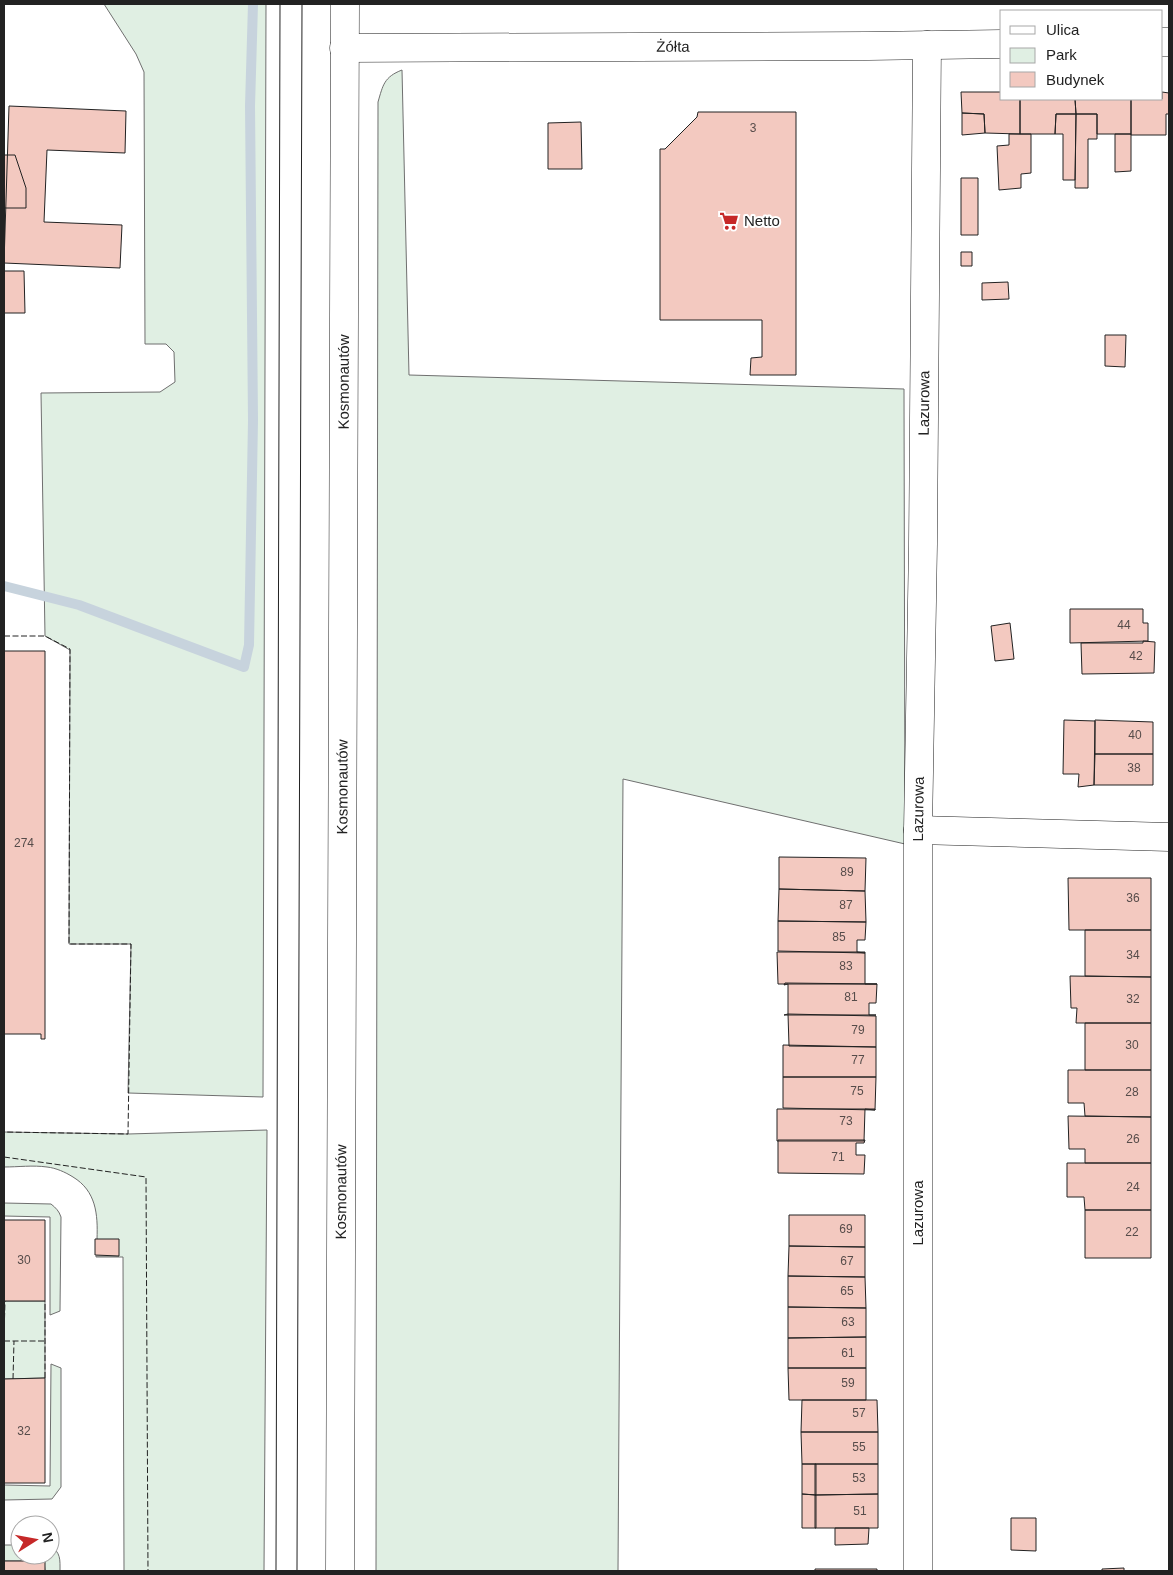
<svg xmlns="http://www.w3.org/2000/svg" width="1173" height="1575" font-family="Helvetica,sans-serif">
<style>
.green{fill:#e0efe3;stroke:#6f6f6f}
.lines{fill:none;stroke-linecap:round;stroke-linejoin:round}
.stream{stroke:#c7d3dd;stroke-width:10}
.building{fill:#f3c9c0;stroke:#222}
.minor-casing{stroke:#222;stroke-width:29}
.major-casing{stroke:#222;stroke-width:29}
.minor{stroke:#fff;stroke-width:28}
.major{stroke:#fff;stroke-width:28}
.tram{stroke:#222;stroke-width:1}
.fence{stroke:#222;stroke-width:1;stroke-dasharray:6 2.5;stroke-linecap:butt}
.labels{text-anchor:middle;stroke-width:4;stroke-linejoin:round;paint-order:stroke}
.number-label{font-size:12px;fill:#564c4a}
.street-label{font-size:15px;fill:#222;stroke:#fff}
.poi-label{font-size:15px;fill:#222;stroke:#fff;text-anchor:start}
</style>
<rect width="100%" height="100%" fill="#fff"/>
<!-- green -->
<path class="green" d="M104,4h162l-3,1093 -135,-4 3,-149h-62l1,-294 -25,-14 -4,-243 119,-1 15,-10 -1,-30 -8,-8h-21l-1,-272 -8,-18z
M402,70l7,305 495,14 1,455 -282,-65 -5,792h-242l2,-1469c5,-17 6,-25 24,-32z
M267,1130l-3,441h-140l-1,-314h-27v-1h23l-22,-17c1,-25 -1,-48 -24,-62 -8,-5 -17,-9 -26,-10 -14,-2 -29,0 -43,0v-35l124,2z
M4,1203l47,1c5,4 8,7 10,13l-1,94 -10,4v-98l-46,-1z
M4,1301h41v77l-41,1z
M51,1364l10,4v119l-9,12 -48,1v-15l46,1z
M4,1545h16v10h30v-9c11,6 10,14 10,25h-15l-1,-10h-40z"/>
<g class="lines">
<!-- stream -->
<path class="stream" d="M4,586l75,19 165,62 5,-22 4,-225 -3,-314 3,-102"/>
</g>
<!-- building -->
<path class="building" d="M961,92h41v7h18v35l-35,-1 -1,-19 -22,-1z
M1162,92l7,1v21h-3v21h-35v-36h31z
M1020,99h55l1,15h-20l-1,20h-35z
M1075,99h56v35h-34v-20h-21z
M9,106l117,5 -1,42 -78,-3 -3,72 78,3 -2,43 -116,-5z
M698,112h98v263h-46l1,-17 11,-1v-37h-102v-171h5l32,-32z
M962,113l22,1 1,19 -23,2z
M1056,114h20l-1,66h-12v-46h-8z
M1076,114h21v25h-9v49h-13z
M581,122l1,47h-34v-46z
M1009,134h22v39l-10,1v14l-22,2 -2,-44 12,-1z
M1115,134h16v37l-16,1z
M4,155h11l11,33v20h-22z
M961,178h17v57h-17z
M961,252h11v14h-11z
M4,271h20l1,42h-21z
M1008,282l1,17 -27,1v-17z
M1105,335h21l-1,32 -20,-1z
M1070,609h73v14h5v18l-78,2z
M1010,623l4,36 -19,2 -4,-35z
M1143,641l12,1 -1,31 -72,1 -1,-31h62z
M4,651h41v388h-4v-5h-37z
M1064,720l31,1 -1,64 -16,2 1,-13h-16z
M1095,720l58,2v32h-58z
M1095,754h58v31h-59z
M779,857l87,1 -1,33 -86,-2z
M1068,878h83v52h-82z
M779,889l86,2 1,31 -88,-1z
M778,921l88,1 -1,18h-8v12l8,1 -87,-2z
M1085,930h66v47l-66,-1z
M777,952h88v32h12h-99z
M1070,976l81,1v46h-75l1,-15h-6z
M785,983l92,1 -1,19h-7v12h7h-92l4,-1v-30l-4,1z
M788,1014l88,2v31l-87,-1z
M1085,1023h66v47h-66z
M783,1045l93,2v30h-93z
M1068,1070h83v47l-66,-1 -1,-13h-16z
M783,1077h93l-1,33 -92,-2z
M777,1109h98v1l-10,-1 -1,32h-87z
M1068,1116l83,1v46h-66v-14h-16z
M778,1140h87l-1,3h-8v12h9l-1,19 -86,-1z
M1067,1163h84v47h-66l-1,-13h-17z
M1085,1210h66v48h-66z
M789,1215h76v32l-76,-1z
M4,1220h41v81h-41z
M95,1239h24v17l-24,-1z
M789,1246l76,1v30l-77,-1z
M788,1276l77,1 1,31 -78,-1z
M788,1307l78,1v29l-78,1z
M866,1337v31h-78v-30z
M788,1368h78v32h-77z
M45,1378v105h-41v-104z
M802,1400h75l1,32h-77z
M801,1432h77v32h-76z
M802,1464h14v31l-14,-1z
M815,1464h63v30l-63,1z
M802,1494l14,1v33h-14z
M878,1494v34h-63v-33z
M1011,1518h25v33l-25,-1z
M835,1528h34l-1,16 -33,1z
M4,1561h41v10h-41z
M1124,1568v3h-22v-2z
M815,1569h62v2h-62z"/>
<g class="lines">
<!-- minor casing -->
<g class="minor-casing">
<g id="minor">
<path d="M1162,42h7"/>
<path id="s1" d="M344,48l525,-2 133,-2"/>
<path d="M918,830l251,7"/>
<path id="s2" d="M918,1571v-741l5,-286 4,-499"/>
</g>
</g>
<!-- major casing -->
<g class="major-casing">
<g id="major">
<path id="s3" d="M340,1571l5,-1567"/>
</g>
</g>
<!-- minor -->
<use href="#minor" class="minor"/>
<!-- major -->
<use href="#major" class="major"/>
<!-- tram -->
<path class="tram" d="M276,1571l4,-1567
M297,1571l5,-1567"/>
<!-- fence -->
<path class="fence" d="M4,636h41l25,13 -1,295h62l-3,190 -124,-2
M4,1157l142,20 2,394
M4,1336l1,-35
M4,1341h41
M45,1378v-77
M13,1379l1,-38"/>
</g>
<!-- icons -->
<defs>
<g id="supermarket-bare" transform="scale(1.5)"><path d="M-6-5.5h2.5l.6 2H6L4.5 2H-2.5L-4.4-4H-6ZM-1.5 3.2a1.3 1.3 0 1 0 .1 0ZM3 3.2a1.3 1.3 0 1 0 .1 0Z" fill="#c62828" stroke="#fff" stroke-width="2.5" paint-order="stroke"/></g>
</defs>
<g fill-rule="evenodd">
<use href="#supermarket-bare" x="729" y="221"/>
</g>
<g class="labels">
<!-- number labels -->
<g class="number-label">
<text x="753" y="132">3</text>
<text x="1124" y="629">44</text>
<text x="1136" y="660">42</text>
<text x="1135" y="739">40</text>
<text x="1134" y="772">38</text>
<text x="24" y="847">274</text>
<text x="847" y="876">89</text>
<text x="1133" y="902">36</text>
<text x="846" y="909">87</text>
<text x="839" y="941">85</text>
<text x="1133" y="959">34</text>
<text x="846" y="970">83</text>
<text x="851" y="1001">81</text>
<text x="1133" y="1003">32</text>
<text x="858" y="1034">79</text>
<text x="1132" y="1049">30</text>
<text x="858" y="1064">77</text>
<text x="857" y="1095">75</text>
<text x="1132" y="1096">28</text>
<text x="846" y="1125">73</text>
<text x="1133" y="1143">26</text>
<text x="838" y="1161">71</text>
<text x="1133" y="1191">24</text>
<text x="846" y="1233">69</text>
<text x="1132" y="1236">22</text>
<text x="24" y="1264">30</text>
<text x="847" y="1265">67</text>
<text x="847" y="1295">65</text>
<text x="848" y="1326">63</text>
<text x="848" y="1357">61</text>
<text x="848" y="1387">59</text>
<text x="859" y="1417">57</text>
<text x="24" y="1435">32</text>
<text x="859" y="1451">55</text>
<text x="859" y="1482">53</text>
<text x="860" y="1515">51</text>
</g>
<!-- street labels -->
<g class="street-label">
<text dy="5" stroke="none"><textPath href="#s1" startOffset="329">Żółta</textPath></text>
<text dy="5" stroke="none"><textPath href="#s3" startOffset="1189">Kosmonautów</textPath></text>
<text dy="5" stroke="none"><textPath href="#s2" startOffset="1168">Lazurowa</textPath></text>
<text dy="5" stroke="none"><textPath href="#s3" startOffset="784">Kosmonautów</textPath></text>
<text dy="5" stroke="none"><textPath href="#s2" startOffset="762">Lazurowa</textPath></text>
<text dy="5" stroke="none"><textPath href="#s3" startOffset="379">Kosmonautów</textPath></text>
<text transform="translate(918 1213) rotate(-90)" y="5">Lazurowa</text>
</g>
<!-- poi labels -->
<g class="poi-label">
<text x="744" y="226">Netto</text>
</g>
</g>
<!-- border -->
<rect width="1173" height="1575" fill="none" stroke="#222222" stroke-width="10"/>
<!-- legend -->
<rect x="1000" y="10" width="162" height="90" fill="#ffffff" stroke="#a7a7a7"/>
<rect x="1010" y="26" width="25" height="8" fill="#ffffff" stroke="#a7a7a7"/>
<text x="1046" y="35" font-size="15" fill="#222222">Ulica</text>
<rect x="1010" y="48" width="25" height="15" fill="#e0efe3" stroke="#a7a7a7"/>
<text x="1046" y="60" font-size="15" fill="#222222">Park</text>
<rect x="1010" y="72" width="25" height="15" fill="#f3c9c0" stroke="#a7a7a7"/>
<text x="1046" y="85" font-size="15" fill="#222222">Budynek</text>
<!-- north arrow -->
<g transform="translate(35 1540) rotate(79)"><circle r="24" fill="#ffffff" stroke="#a7a7a7"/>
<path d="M0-4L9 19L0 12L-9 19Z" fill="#c62828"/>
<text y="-8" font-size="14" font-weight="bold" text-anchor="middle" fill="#222222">N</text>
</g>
</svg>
